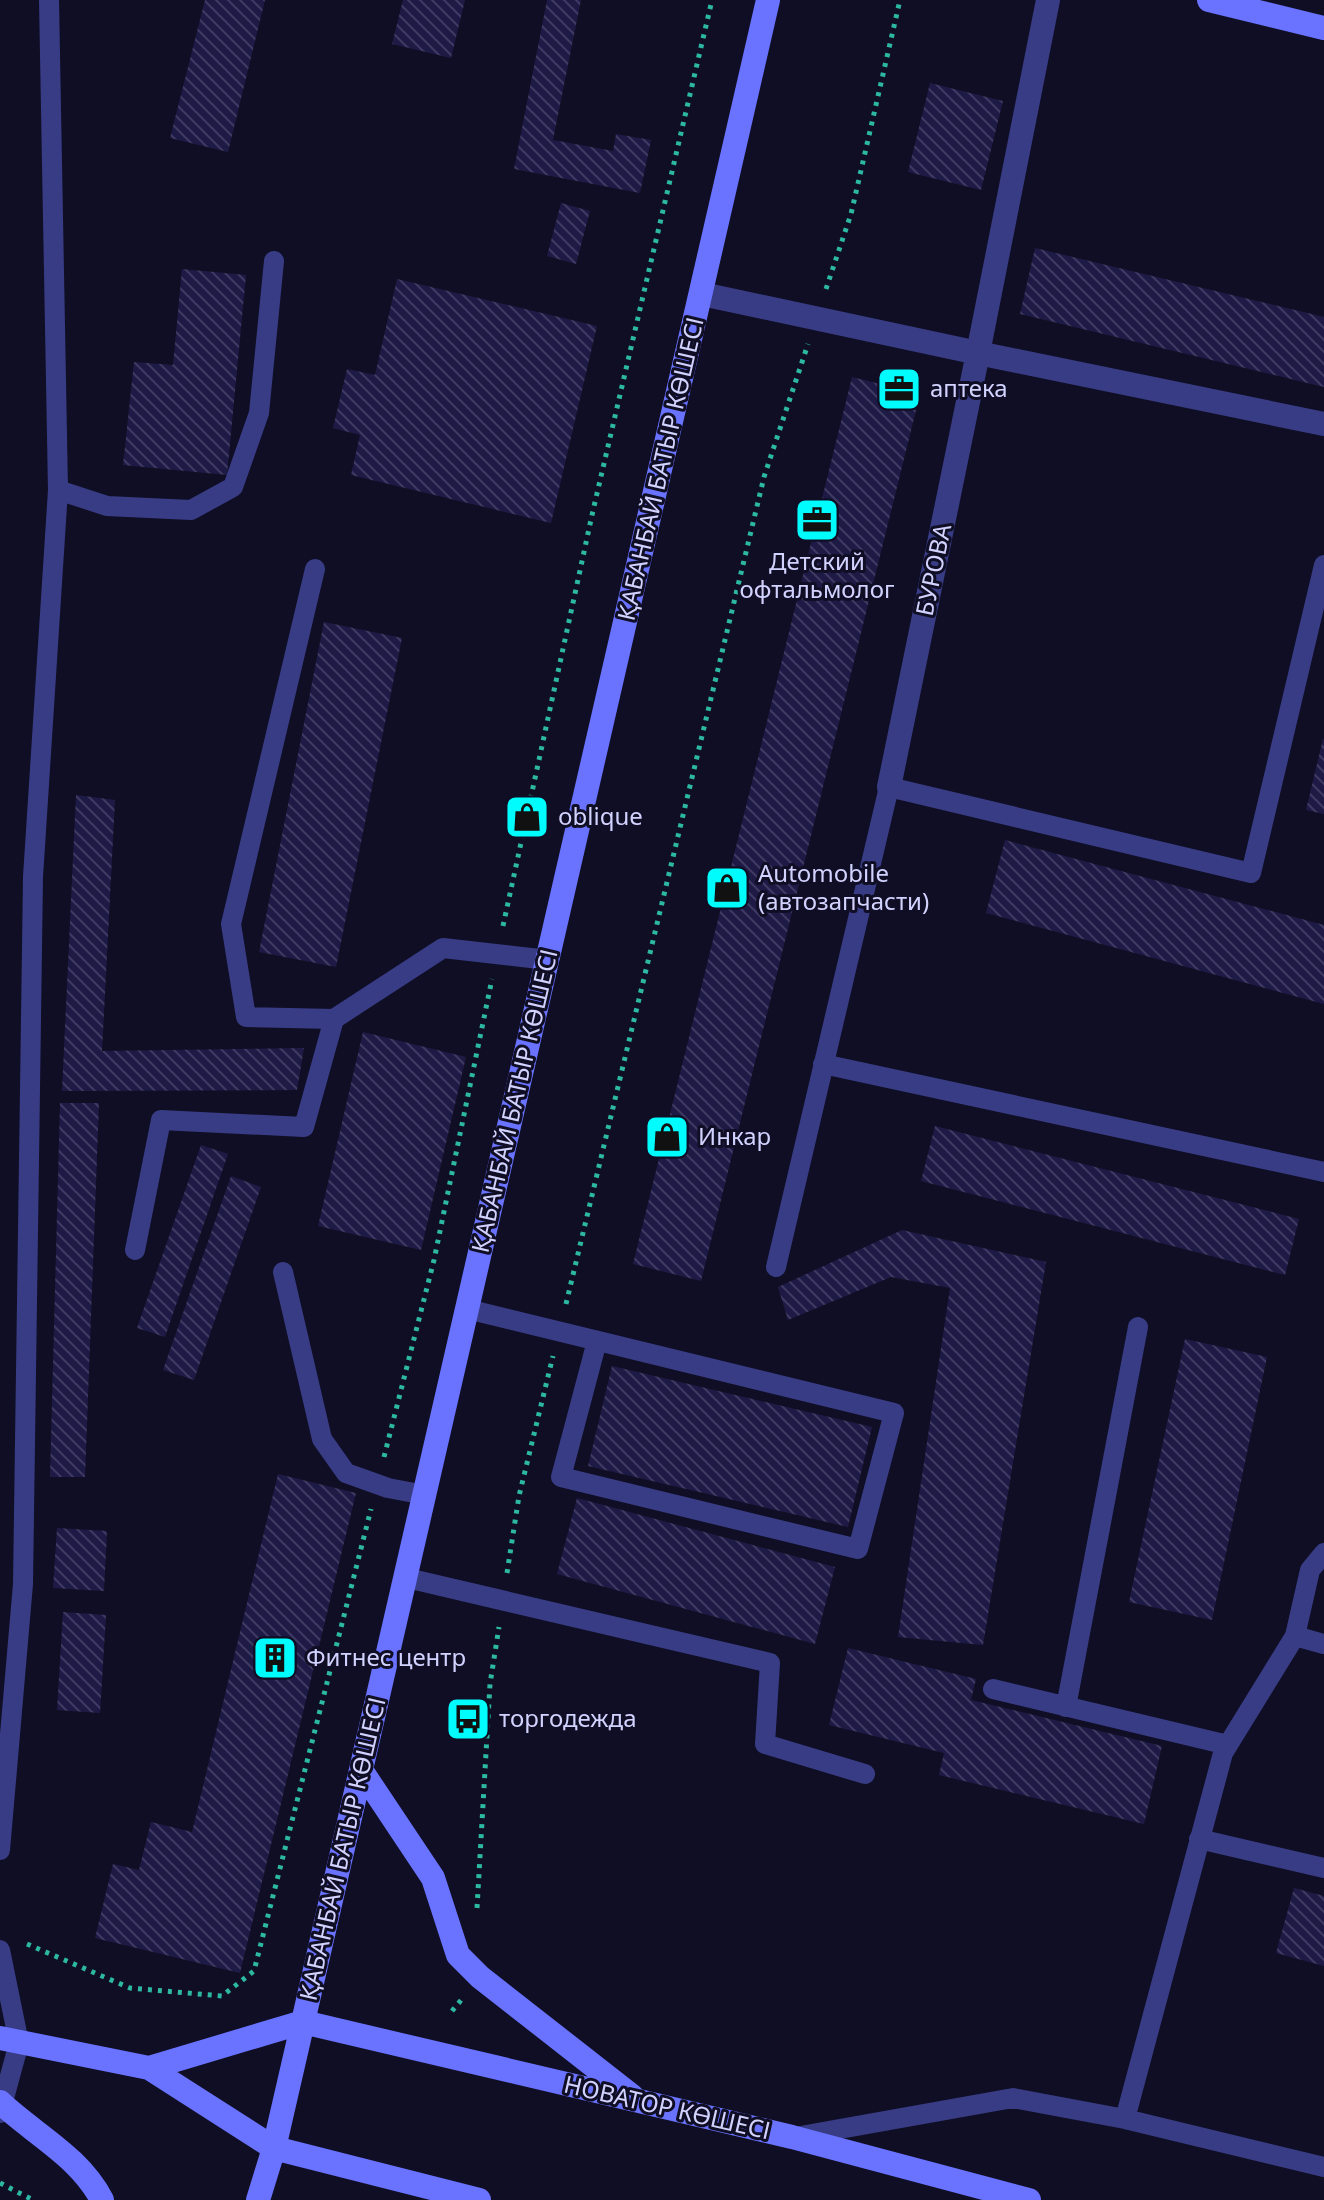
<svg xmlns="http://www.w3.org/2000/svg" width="1324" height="2200" font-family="'Noto Sans',sans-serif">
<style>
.building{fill:url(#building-back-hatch)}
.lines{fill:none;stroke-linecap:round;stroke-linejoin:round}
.path{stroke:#2cb8a2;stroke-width:5;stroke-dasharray:4 6;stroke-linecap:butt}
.lane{stroke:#383c85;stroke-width:20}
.street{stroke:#383c85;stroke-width:24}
.secondary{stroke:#6973ff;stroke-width:24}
.labels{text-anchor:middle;stroke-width:6;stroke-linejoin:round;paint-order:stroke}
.poi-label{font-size:24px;fill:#d2d2ff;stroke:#100e25;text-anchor:start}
.street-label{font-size:24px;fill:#d2d2ff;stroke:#100e25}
</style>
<defs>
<pattern id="building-back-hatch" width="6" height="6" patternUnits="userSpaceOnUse" patternTransform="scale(2)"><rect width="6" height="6" fill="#1e1a46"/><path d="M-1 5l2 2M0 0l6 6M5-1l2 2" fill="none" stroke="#3e3a62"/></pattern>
</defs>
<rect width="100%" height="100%" fill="#100e25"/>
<!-- building -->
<path class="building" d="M205,0h60l-37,152 -58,-14z
M403,0h62l-14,58 -59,-14z
M547,0h34l-28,140 60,11 3,-17 35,6 -11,53 -126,-24z
M930,83l73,18 -22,89 -73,-18z
M561,203l29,8 -14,53 -29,-8z
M1035,248l289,69v70l-304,-73z
M182,269l64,6 -19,200 -104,-10 11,-103 39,3z
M397,279l200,47 -46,197 -200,-48 9,-40 -27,-7 14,-59 28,6z
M852,377l68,17 -219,887 -68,-17z
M324,622l78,16 -66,329 -77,-15z
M1323,739h1v75l-18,-4z
M76,795l39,5 -13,251 202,-3 -7,42 -235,1z
M1005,840l319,85v79l-338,-91z
M363,1032l103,25 -45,193 -103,-24z
M60,1103h39l-14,374h-35z
M935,1126l364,93 -14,56 -364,-94z
M201,1145l27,9 -63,183 -28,-9z
M231,1176l30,11 -67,193 -31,-10z
M902,1230l144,32 -63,383 -85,-8 52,-349 -59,-11 -103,43 -10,-33z
M1185,1339l82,18 -55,263 -83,-18z
M612,1366l260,61 -24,100 -260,-61z
M278,1474l78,19 -116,480 -145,-35 18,-74 26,6 12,-48 41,10z
M577,1498l258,69 -20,77 -258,-70z
M57,1528l50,3 -3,60 -51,-3z
M63,1612l43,3 -6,98 -43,-3z
M848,1648l128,31 -5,21 191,46 -18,78 -205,-49 5,-22 -115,-28z
M1294,1888l30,8v70l-48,-13z"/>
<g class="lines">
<!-- path -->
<path class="path" d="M826,289l25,-75 49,-214
M503,926l89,-411 120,-515
M566,1304l198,-827 44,-133
M384,1457l50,-197 58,-281
M507,1573l12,-77 34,-140
M477,1908l13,-224 9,-57
M27,1944l103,44 92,8 32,-25 117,-462
M452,2011l10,-12
M0,2183l33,17"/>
<!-- lane -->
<path class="lane" d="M58,490l49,16 84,4 42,-23 26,-74 15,-152
M315,569l-84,355 15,93 88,2 109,-71 105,12
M823,1064l501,108
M135,1250l26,-130 143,7 30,-108
M776,1267l113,-480 362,86 73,-308
M283,1272l39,167 24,34 42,15 37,7
M467,1309l427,104 -36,136 -297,-72 36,-136
M407,1578l363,85 -5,81 100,30
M1295,1636l29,8
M993,1689l235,56
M1066,1707l72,-380
M1199,1839l125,29
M0,1850l23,-266 10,-707 25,-387 -9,-490
M0,1950l19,93 -19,70
M1125,2119l98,-366 72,-117 15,-66 14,-17
M795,2137l218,-39 112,21 199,48"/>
<!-- street -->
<path class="street" d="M702,294l276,59 70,-353
M889,787l89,-434 346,71"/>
<!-- secondary -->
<path class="secondary" d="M1209,0l115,28
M361,1770l72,108 25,77 22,22 152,119
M0,2038l149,30 125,80 205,52
M149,2068l154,-46 489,115 237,63
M0,2102c35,33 79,54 102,98
M258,2200l16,-52 494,-2148"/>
</g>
<!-- icons -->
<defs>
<g id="office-square" transform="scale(2.3)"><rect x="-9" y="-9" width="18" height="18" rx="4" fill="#00fcfd" stroke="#100e25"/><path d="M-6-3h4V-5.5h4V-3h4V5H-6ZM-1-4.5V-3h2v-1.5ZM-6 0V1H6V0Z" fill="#111"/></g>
<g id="shop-square" transform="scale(2.3)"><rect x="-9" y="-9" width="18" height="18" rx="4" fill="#00fcfd" stroke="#100e25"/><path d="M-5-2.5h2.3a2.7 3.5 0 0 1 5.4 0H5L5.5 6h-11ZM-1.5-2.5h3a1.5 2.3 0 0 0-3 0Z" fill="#111"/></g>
<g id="building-square" transform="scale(2.3)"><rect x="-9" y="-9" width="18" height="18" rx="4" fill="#00fcfd" stroke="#100e25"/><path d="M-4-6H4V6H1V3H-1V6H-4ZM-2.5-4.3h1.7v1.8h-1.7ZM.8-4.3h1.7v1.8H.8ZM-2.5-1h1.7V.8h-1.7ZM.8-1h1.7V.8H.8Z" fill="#111"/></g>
<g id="bus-square" transform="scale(2.3)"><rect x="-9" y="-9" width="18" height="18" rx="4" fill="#00fcfd" stroke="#100e25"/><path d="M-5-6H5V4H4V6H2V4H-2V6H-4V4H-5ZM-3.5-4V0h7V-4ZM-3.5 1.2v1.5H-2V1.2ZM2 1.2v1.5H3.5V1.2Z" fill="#111"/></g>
</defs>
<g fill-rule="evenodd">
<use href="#office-square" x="899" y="389"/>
<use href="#office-square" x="817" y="520"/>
<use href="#shop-square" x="527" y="817"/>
<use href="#shop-square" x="727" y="888"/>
<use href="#shop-square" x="667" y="1137"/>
<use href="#building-square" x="275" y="1658"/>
<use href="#bus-square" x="468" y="1719"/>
</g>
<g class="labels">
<!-- poi labels -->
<g class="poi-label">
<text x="930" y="397">аптека</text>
<text x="817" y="570" text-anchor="middle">Детский<tspan x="817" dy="28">офтальмолог</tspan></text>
<text x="558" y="825">oblique</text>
<text x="758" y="882">Automobile<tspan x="758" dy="28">(автозапчасти)</tspan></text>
<text x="698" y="1145">Инкар</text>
<text x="306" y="1666">Фитнес центр</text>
<text x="499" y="1727">торгодежда</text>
</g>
<!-- street labels -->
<g class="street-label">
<text transform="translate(661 469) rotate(-77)" y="8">ҚАБАНБАЙ БАТЫР КӨШЕСІ</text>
<text transform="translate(934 570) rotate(-78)" y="8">БУРОВА</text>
<text transform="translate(515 1101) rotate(-77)" y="8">ҚАБАНБАЙ БАТЫР КӨШЕСІ</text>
<text transform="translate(343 1849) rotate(-77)" y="8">ҚАБАНБАЙ БАТЫР КӨШЕСІ</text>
<text transform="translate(667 2108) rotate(13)" y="8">НОВАТОР КӨШЕСІ</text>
</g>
</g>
</svg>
